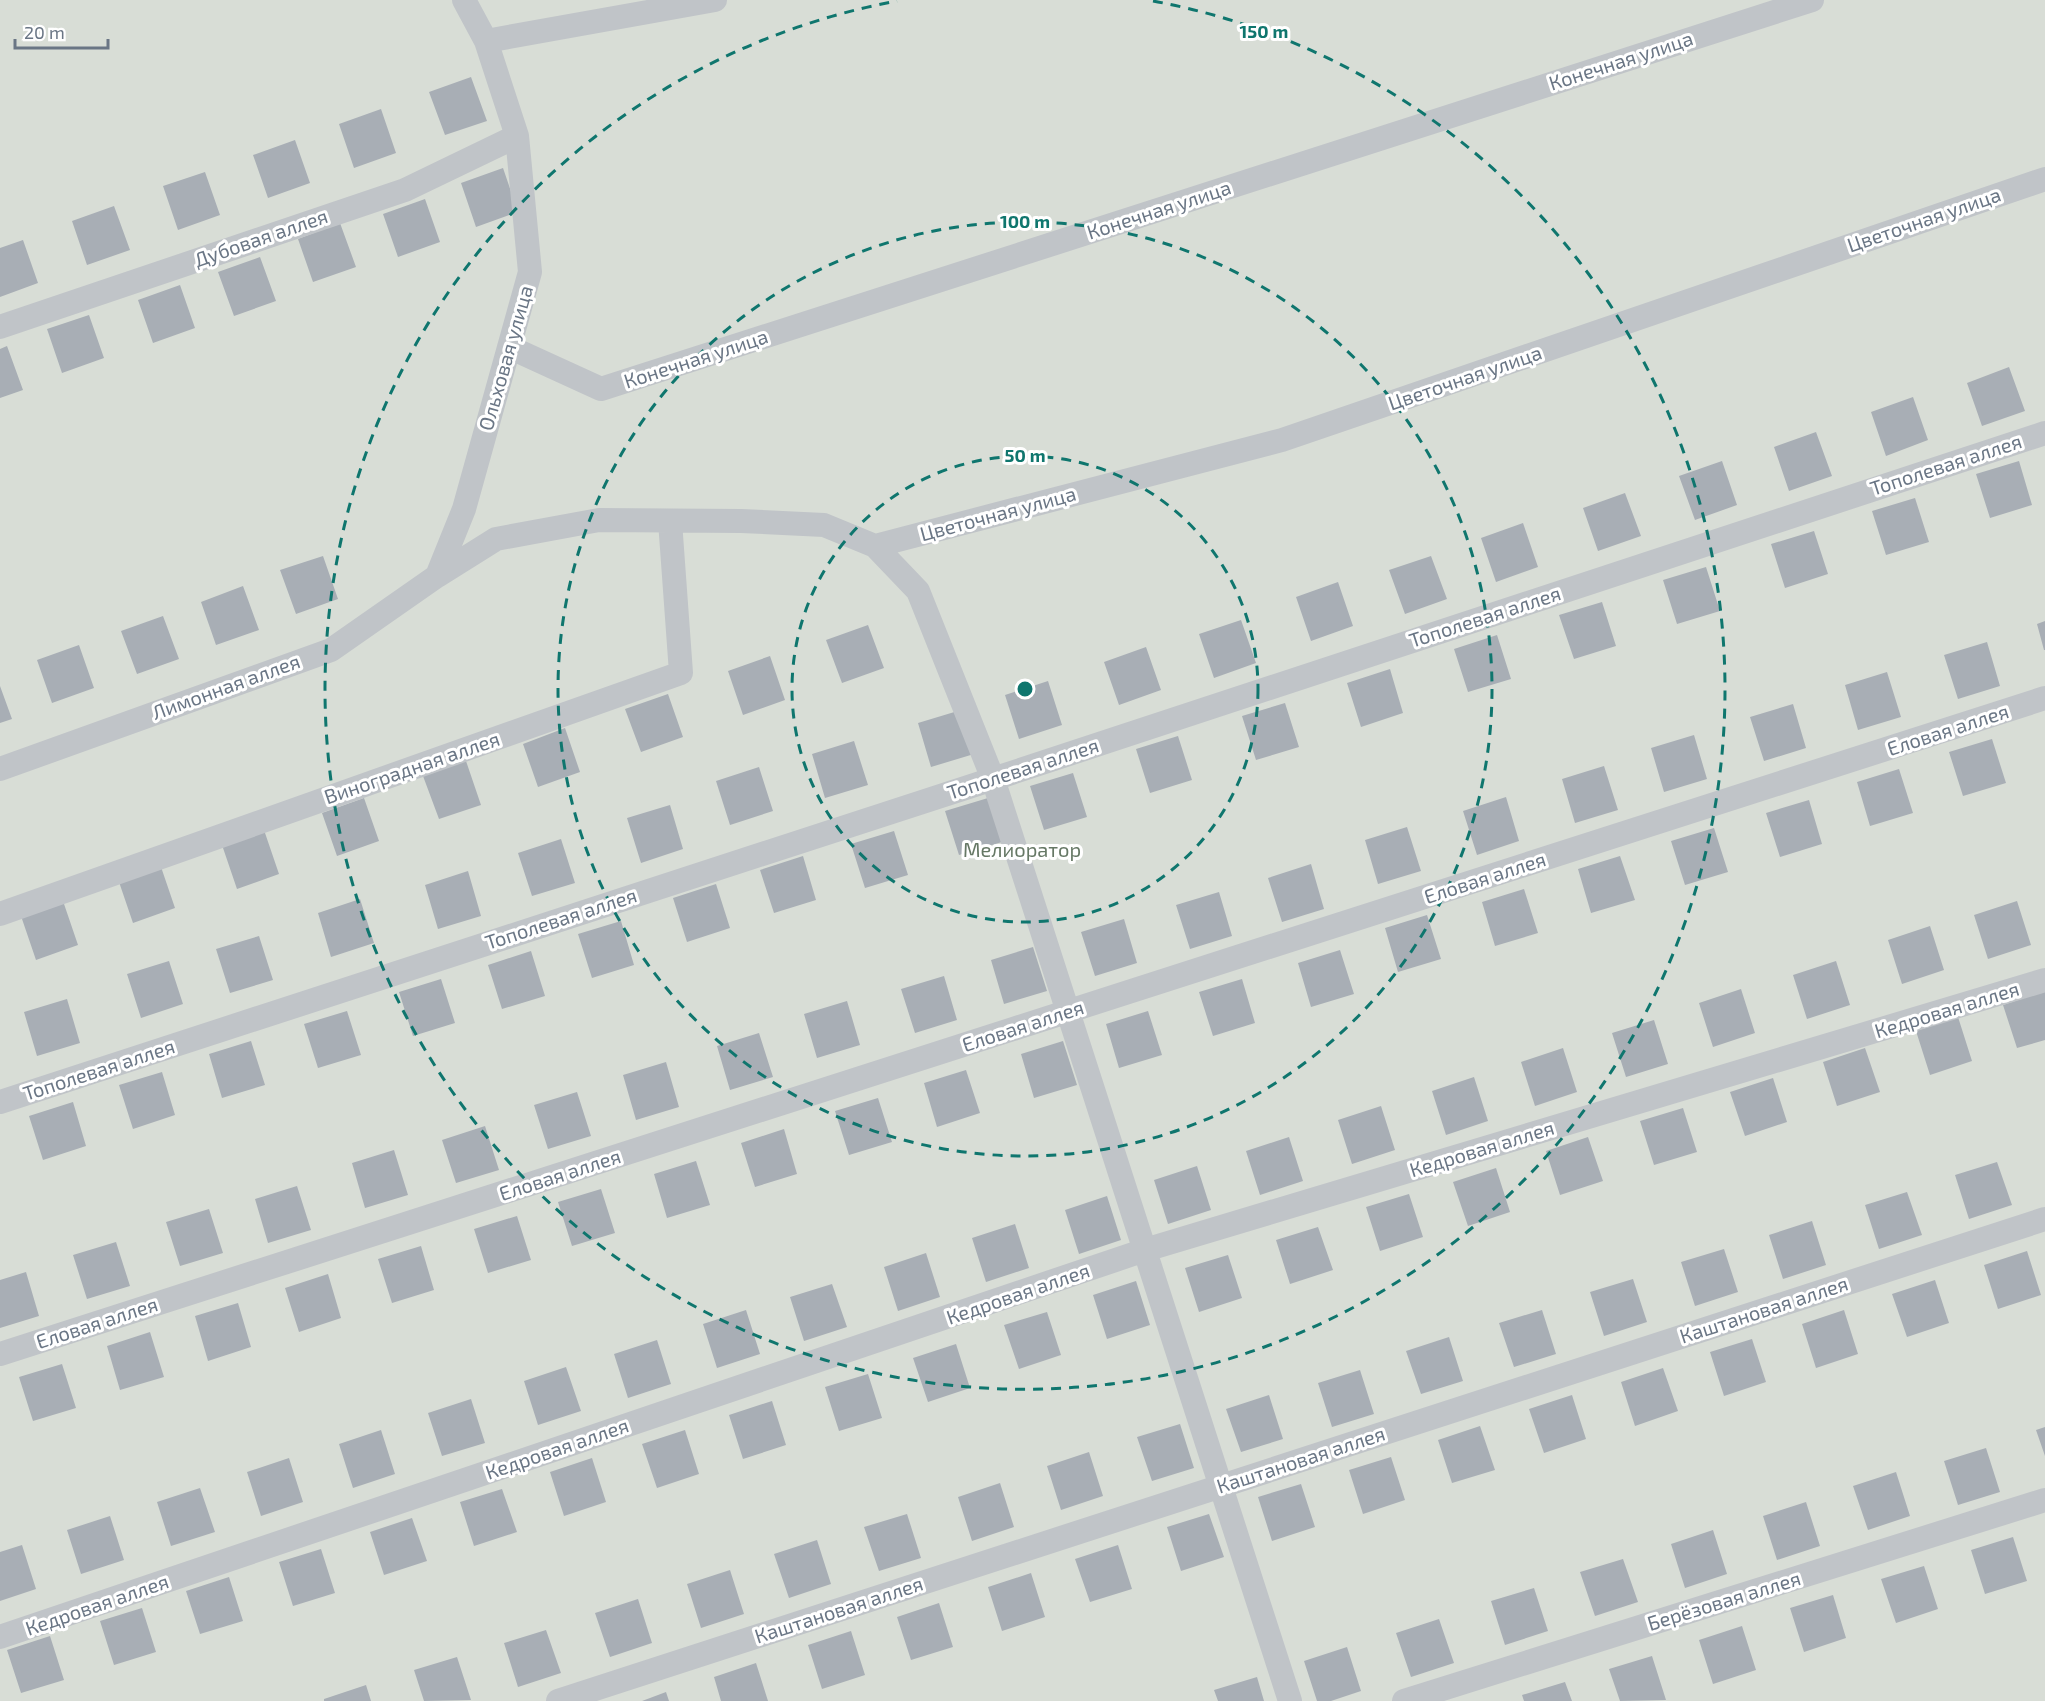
<svg xmlns="http://www.w3.org/2000/svg" width="2045" height="1701" font-family="'Exo 2',sans-serif">
<style>
.green{fill:#d8ddd6}
.building{fill:#a8aeb5}
.lines{fill:none;stroke-linecap:round;stroke-linejoin:round}
.street{stroke:#c0c4c8;stroke-width:24}
.ring{fill:none;stroke:#0f766e;stroke-width:3;stroke-dasharray:10 8}
.labels{text-anchor:middle;stroke-width:6;stroke-linejoin:round;paint-order:stroke}
.street-label{font-size:20px;fill:#6a7685;stroke:#fff}
.park-label{font-size:20px;fill:#667865;stroke:#fff}
.centre{fill:#0f766e;stroke:#fff;stroke-width:3}
.ring-label{font-size:18px;text-anchor:middle;font-weight:bold;fill:#0f766e;stroke:#fff;stroke-width:6;stroke-linejoin:round;paint-order:stroke}
</style>
<rect width="100%" height="100%" fill="#f8f9f7"/>
<!-- green -->
<path class="green" d="M0,0h2045v1701h-2045z"/>
<!-- building -->
<path class="building" d="M471,77l16,44 -42,14 -16,-43z
M381,109l15,44 -42,15 -15,-44z
M295,140l15,43 -42,15 -15,-43z
M503,168l15,44 -42,15 -15,-44z
M205,172l15,43 -42,15 -15,-44z
M425,199l15,43 -42,15 -15,-43z
M114,206l16,44 -43,15 -15,-44z
M340,223l16,44 -43,15 -15,-43z
M23,240l15,43 -38,14v-49z
M260,257l16,44 -42,15 -16,-44z
M180,285l15,43 -42,15 -15,-43z
M89,315l15,43 -42,15 -15,-44z
M7,346l16,44 -23,8v-49z
M2009,367l16,44 -43,15 -15,-43z
M1913,397l15,43 -42,16 -15,-44z
M1816,432l16,44 -43,15 -15,-44z
M1722,461l15,44 -42,15 -16,-44z
M2019,461l13,44 -42,13 -14,-44z
M1625,493l16,43 -43,15 -15,-43z
M1915,498l14,44 -43,13 -14,-44z
M1523,523l15,44 -42,15 -15,-44z
M1814,531l14,43 -43,14 -14,-44z
M323,556l15,43 -42,15 -16,-44z
M1431,556l16,43 -42,15 -16,-44z
M1706,567l14,44 -43,13 -14,-44z
M1338,582l15,44 -42,15 -15,-44z
M243,586l16,44 -43,15 -15,-43z
M1602,602l14,44 -42,13 -15,-44z
M163,616l16,43 -42,15 -16,-43z
M1241,620l15,43 -42,15 -15,-44z
M2045,621v29h-1l-7,-26z
M868,625l16,43 -42,15 -16,-43z
M1497,635l14,44 -43,13 -14,-43z
M1987,642l13,44 -42,13 -14,-44z
M79,645l15,43 -42,15 -15,-43z
M1146,647l15,43 -42,15 -15,-43z
M770,656l15,44 -42,15 -15,-44z
M1390,669l13,44 -42,14 -14,-44z
M1887,672l14,45 -43,13 -13,-45z
M1048,681l14,44 -43,14 -14,-44z
M0,686l12,33 -12,4z
M668,694l15,43 -42,15 -16,-43z
M1285,703l14,44 -43,13 -14,-44z
M1793,704l13,44 -42,13 -14,-44z
M961,710l13,44 -43,13 -13,-44z
M565,728l15,44 -42,15 -15,-43z
M1694,735l13,44 -43,13 -13,-44z
M1178,736l14,44 -42,13 -14,-44z
M1992,739l14,44 -43,13 -14,-44z
M854,741l14,44 -43,13 -13,-44z
M466,761l15,44 -42,14 -16,-43z
M1604,766l14,44 -43,13 -13,-44z
M759,767l14,44 -43,14 -14,-44z
M1899,769l14,44 -43,13 -13,-44z
M1073,773l14,44 -43,13 -14,-44z
M1506,797l13,44 -42,14 -14,-44z
M364,798l15,43 -42,15 -15,-43z
M988,798l14,44 -43,13 -14,-44z
M1809,800l13,44 -42,13 -14,-44z
M670,805l13,44 -42,14 -14,-45z
M1407,827l14,44 -43,13 -13,-44z
M1714,828l14,44 -43,13 -14,-44z
M264,830l15,44 -42,15 -15,-44z
M894,831l14,44 -43,13 -14,-44z
M561,839l14,44 -43,13 -14,-43z
M803,856l13,44 -42,13 -14,-43z
M1620,856l15,44 -44,13 -13,-44z
M160,864l15,44 -42,15 -15,-44z
M1311,864l13,45 -42,13 -14,-44z
M468,871l13,45 -43,13 -13,-44z
M716,884l14,44 -43,14 -14,-44z
M1524,889l14,44 -43,13 -13,-44z
M1219,892l13,44 -42,13 -14,-44z
M360,899l14,44 -43,14 -13,-44z
M63,901l15,44 -42,15 -15,-44z
M2017,901l14,44 -43,14 -14,-44z
M1427,915l14,44 -43,13 -13,-44z
M1124,919l13,44 -42,13 -14,-44z
M621,921l13,44 -42,13 -14,-44z
M1930,926l14,44 -42,14 -14,-44z
M259,936l14,44 -43,13 -14,-44z
M1033,947l14,44 -43,13 -13,-44z
M1340,950l14,44 -43,13 -13,-44z
M531,951l14,45 -43,13 -14,-44z
M169,961l14,43 -42,14 -14,-44z
M1836,961l14,44 -43,14 -14,-44z
M944,976l13,44 -42,13 -14,-44z
M441,979l14,44 -42,13 -14,-44z
M1242,979l13,44 -42,13 -14,-44z
M1741,989l14,44 -42,14 -14,-44z
M2045,991v49l-28,8 -14,-43z
M67,999l13,44 -43,13 -13,-44z
M847,1001l13,44 -43,13 -13,-44z
M347,1011l14,44 -43,13 -14,-44z
M1148,1011l14,44 -43,13 -13,-44z
M1958,1017l14,44 -42,14 -14,-44z
M1654,1020l14,44 -42,13 -14,-44z
M759,1033l14,44 -43,13 -13,-44z
M251,1041l14,44 -43,13 -13,-44z
M1063,1041l14,44 -43,13 -13,-44z
M1563,1048l14,44 -42,14 -14,-44z
M1865,1048l15,44 -43,14 -14,-44z
M666,1062l13,45 -43,13 -13,-45z
M966,1070l14,43 -43,14 -13,-44z
M162,1072l13,43 -42,14 -14,-44z
M1474,1077l14,44 -42,14 -14,-44z
M1773,1078l14,44 -42,14 -15,-44z
M577,1092l14,44 -43,13 -14,-44z
M878,1098l14,44 -43,13 -14,-44z
M73,1102l13,44 -43,14 -14,-44z
M1381,1106l14,44 -43,14 -14,-44z
M1683,1108l14,44 -43,13 -14,-44z
M485,1126l14,44 -43,13 -14,-43z
M784,1129l13,45 -42,13 -14,-44z
M1289,1137l14,44 -43,14 -14,-44z
M1588,1137l15,44 -43,14 -14,-44z
M394,1150l14,45 -43,13 -13,-45z
M696,1161l14,44 -43,13 -13,-44z
M1997,1162l15,43 -43,14 -14,-44z
M1197,1166l14,44 -43,14 -14,-44z
M1496,1168l14,44 -42,14 -15,-44z
M297,1186l14,44 -43,13 -13,-44z
M601,1189l14,44 -43,13 -14,-44z
M1907,1192l15,43 -43,14 -14,-44z
M1409,1194l14,43 -43,14 -14,-44z
M1107,1196l14,44 -42,14 -14,-44z
M209,1209l14,44 -43,13 -14,-44z
M517,1216l14,44 -43,13 -14,-44z
M1812,1221l14,44 -43,14 -14,-44z
M1015,1224l14,44 -43,14 -14,-44z
M1318,1227l15,43 -43,14 -14,-44z
M116,1242l14,44 -43,13 -14,-44z
M421,1246l13,44 -42,13 -14,-44z
M1724,1249l14,43 -43,14 -14,-44z
M2027,1251l14,44 -43,14 -14,-44z
M926,1253l14,44 -42,14 -14,-44z
M1228,1255l14,43 -43,14 -14,-44z
M26,1272l13,44 -39,12v-48z
M328,1274l13,44 -42,14 -14,-44z
M1633,1279l14,43 -43,14 -14,-44z
M1935,1280l14,43 -42,14 -15,-43z
M1136,1281l14,44 -43,14 -14,-44z
M832,1284l15,43 -43,14 -14,-44z
M238,1303l13,44 -43,14 -13,-45z
M746,1310l14,44 -43,14 -14,-44z
M1542,1310l14,44 -42,13 -15,-44z
M1844,1310l14,44 -42,14 -14,-44z
M1047,1312l14,43 -42,14 -15,-44z
M150,1332l14,45 -44,13 -13,-44z
M1449,1337l14,44 -42,13 -15,-43z
M1752,1339l14,43 -42,14 -14,-44z
M657,1340l14,44 -43,14 -14,-44z
M956,1344l14,44 -42,14 -15,-44z
M62,1364l14,44 -43,13 -14,-44z
M566,1367l15,44 -43,14 -14,-44z
M1663,1368l15,43 -43,15 -14,-44z
M1360,1370l14,44 -42,13 -14,-44z
M868,1374l14,44 -43,13 -14,-44z
M1269,1395l14,44 -42,13 -15,-43z
M1572,1395l14,44 -42,14 -15,-44z
M471,1399l14,44 -43,13 -14,-43z
M772,1401l14,44 -43,14 -14,-44z
M1180,1424l14,44 -42,13 -15,-44z
M1480,1426l15,44 -43,13 -14,-43z
M2045,1427v29l-9,-26z
M381,1430l14,44 -42,14 -14,-44z
M685,1430l14,44 -42,14 -15,-44z
M1986,1448l14,44 -42,13 -14,-44z
M1089,1452l14,44 -42,14 -14,-44z
M1391,1457l14,43 -42,14 -14,-44z
M289,1458l14,44 -42,14 -14,-44z
M592,1458l14,44 -42,14 -14,-44z
M1896,1472l14,44 -42,14 -15,-44z
M1000,1483l14,44 -42,14 -14,-44z
M1301,1484l14,43 -43,14 -14,-44z
M200,1488l15,44 -44,14 -14,-44z
M502,1489l15,43 -43,14 -14,-44z
M1806,1502l14,44 -43,14 -14,-44z
M907,1514l14,44 -42,13 -15,-44z
M1209,1514l15,43 -43,14 -14,-44z
M110,1516l14,44 -43,14 -14,-44z
M412,1518l15,43 -43,14 -14,-43z
M1713,1530l14,44 -42,14 -14,-44z
M2013,1537l14,44 -42,13 -14,-44z
M817,1540l14,44 -42,14 -15,-44z
M22,1545l14,44 -36,12v-49z
M1118,1545l14,44 -42,13 -15,-43z
M321,1549l14,44 -42,13 -14,-44z
M1623,1559l15,43 -43,14 -15,-44z
M1924,1566l14,43 -42,14 -15,-44z
M730,1570l14,44 -43,14 -14,-44z
M1031,1573l14,44 -43,14 -14,-44z
M229,1577l14,44 -43,13 -14,-43z
M1534,1588l14,43 -43,14 -14,-44z
M1833,1595l13,43 -42,14 -14,-44z
M638,1599l14,44 -42,14 -15,-44z
M939,1603l14,44 -42,13 -14,-43z
M142,1608l14,44 -42,13 -14,-44z
M1439,1619l15,44 -43,14 -15,-44z
M1742,1626l14,44 -43,14 -14,-44z
M546,1630l15,43 -43,14 -14,-44z
M851,1631l14,44 -43,14 -14,-44z
M50,1636l14,44 -43,13 -14,-43z
M1347,1647l14,44 -30,10h-14l-13,-40z
M1652,1656l14,44 -46,1 -11,-32z
M457,1657l14,43 -47,1 -10,-31z
M756,1663l12,38h-47l-7,-24z
M1257,1677l7,24h-46l-4,-11z
M1565,1682l7,19h-48l-2,-6z
M366,1685l5,16h-47v-2z
M666,1692l3,9h-27z"/>
<g class="lines">
<!-- street -->
<path class="street" d="M486,41l229,-41
M0,327l405,-137 112,-54
M509,347l92,42 1211,-389
M875,546l407,-106 763,-261
M437,576l27,-67 66,-237 -13,-136 -31,-95 -22,-41
M0,769l331,-119 106,-74 59,-37 103,-19 142,1 83,4 51,21 43,45 75,188 297,922
M0,914l681,-241 -11,-152
M0,1102l993,-323 1052,-346
M0,1354l2045,-656
M0,1637l1145,-387 900,-270
M558,1701l1487,-482
M1404,1701l641,-201"/>
</g>
<!-- distance rings -->
<g class="ring">
<circle cx="1025" cy="689" r="233"/>
<circle cx="1025" cy="689" r="467"/>
<path d="M1153 1A700 700 0 1 1 897 1"/>
</g>
<g class="labels">
<!-- street labels -->
<g class="street-label">
<text transform="translate(1621 61) rotate(-18)" y="7">Конечная улица</text>
<text transform="translate(1159 210) rotate(-18)" y="7">Конечная улица</text>
<text transform="translate(1924 220) rotate(-19)" y="7">Цветочная улица</text>
<text transform="translate(261 238) rotate(-19)" y="7">Дубовая аллея</text>
<text transform="translate(506 358) rotate(-74)" y="7">Ольховая улица</text>
<text transform="translate(696 359) rotate(-18)" y="7">Конечная улица</text>
<text transform="translate(1465 378) rotate(-19)" y="7">Цветочная улица</text>
<text transform="translate(1946 465) rotate(-18)" y="7">Тополевая аллея</text>
<text transform="translate(998 514) rotate(-15)" y="7">Цветочная улица</text>
<text transform="translate(1485 617) rotate(-18)" y="7">Тополевая аллея</text>
<text transform="translate(226 687) rotate(-20)" y="7">Лимонная аллея</text>
<text transform="translate(1948 730) rotate(-18)" y="7">Еловая аллея</text>
<text transform="translate(412 768) rotate(-19)" y="7">Виноградная аллея</text>
<text transform="translate(1023 769) rotate(-18)" y="7">Тополевая аллея</text>
<text transform="translate(1485 878) rotate(-18)" y="7">Еловая аллея</text>
<text transform="translate(561 919) rotate(-18)" y="7">Тополевая аллея</text>
<text transform="translate(1947 1010) rotate(-17)" y="7">Кедровая аллея</text>
<text transform="translate(1023 1026) rotate(-18)" y="7">Еловая аллея</text>
<text transform="translate(99 1070) rotate(-18)" y="7">Тополевая аллея</text>
<text transform="translate(1482 1149) rotate(-17)" y="7">Кедровая аллея</text>
<text transform="translate(560 1175) rotate(-18)" y="7">Еловая аллея</text>
<text transform="translate(1018 1294) rotate(-19)" y="7">Кедровая аллея</text>
<text transform="translate(1764 1310) rotate(-18)" y="7">Каштановая аллея</text>
<text transform="translate(97 1323) rotate(-18)" y="7">Еловая аллея</text>
<text transform="translate(557 1449) rotate(-19)" y="7">Кедровая аллея</text>
<text transform="translate(1301 1460) rotate(-18)" y="7">Каштановая аллея</text>
<text transform="translate(1724 1601) rotate(-17)" y="7">Берёзовая аллея</text>
<text transform="translate(97 1605) rotate(-19)" y="7">Кедровая аллея</text>
<text transform="translate(839 1610) rotate(-18)" y="7">Каштановая аллея</text>
</g>
<!-- park labels -->
<g class="park-label">
<text x="1022" y="857">Мелиоратор</text>
</g>
</g>
<circle cx="1025" cy="689" r="9" class="centre"/>
<g class="ring-label">
<text x="1264" y="38">150 m</text>
<text x="1025" y="228">100 m</text>
<text x="1025" y="462">50 m</text>
</g>
<!-- scale -->
<path d="M15 39v9h93v-9" fill="none" stroke="#6a7685" stroke-width="3"/>
<text x="24" y="39" font-size="18" fill="#6a7685" stroke="#ffffff" stroke-width="4.5" paint-order="stroke">20 m</text>
</svg>
